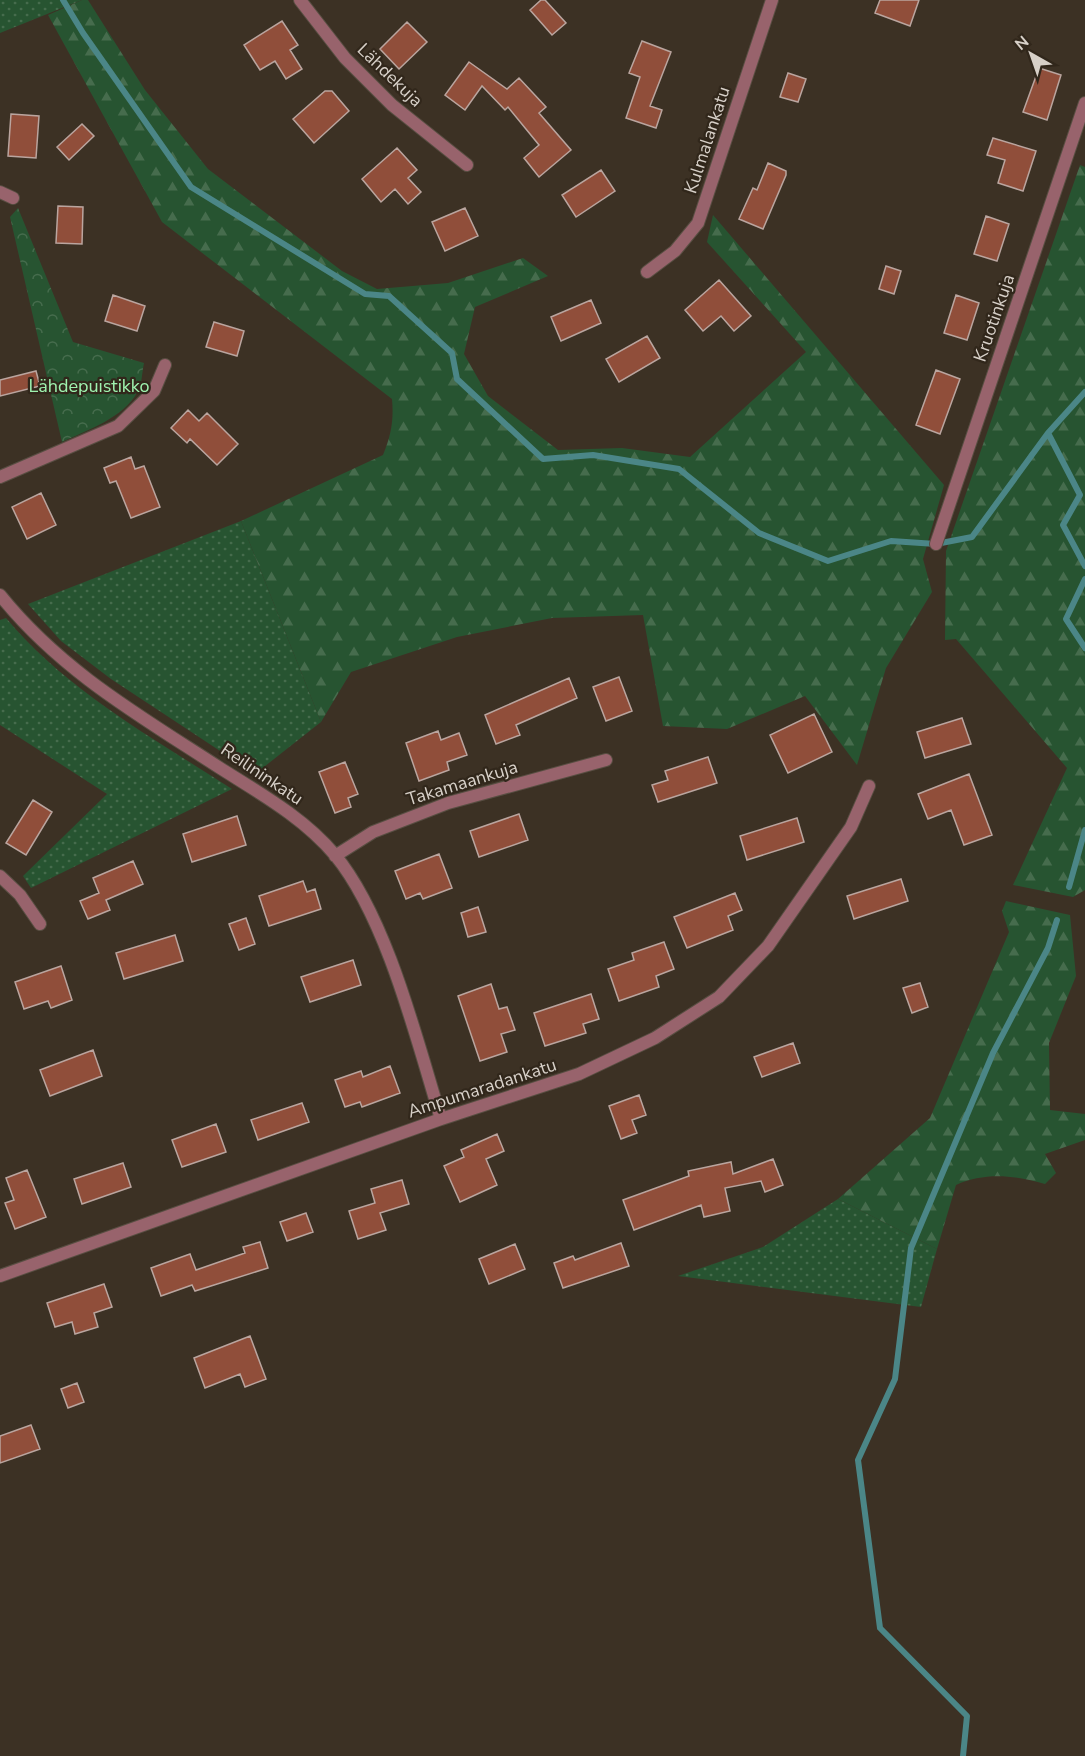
<svg xmlns="http://www.w3.org/2000/svg" width="1085" height="1756" font-family="'Nunito Sans',sans-serif">
<style>
.grass{fill:url(#grass-dots)}
.forest{fill:url(#forest-firs)}
.park{fill:url(#park-crowns)}
.lines{fill:none;stroke-linecap:round;stroke-linejoin:round}
.stream{stroke:#4b8687;stroke-width:6}
.building{fill:#904e3a;stroke:#baa59f;stroke-width:1.5}
.minor-casing{stroke:#584e42;stroke-width:14}
.minor{stroke:#98636c;stroke-width:12}
.labels{text-anchor:middle;stroke-width:4.5;stroke-linejoin:round;paint-order:stroke}
.street-label{font-size:18px;fill:#d7d0c8;stroke:#31271b}
.park-label{font-size:18px;fill:#9ff3af;stroke:#31271b}
</style>
<defs>
<pattern id="grass-dots" width="8" height="8" patternUnits="userSpaceOnUse" patternTransform="scale(1.5)"><rect width="8" height="8" fill="#275431"/><path d="M2 2h.1M6 6h.1" fill="none" stroke="#466c4d" stroke-width="1.8" stroke-linecap="round"/></pattern>
<pattern id="forest-firs" width="22" height="20" patternUnits="userSpaceOnUse" patternTransform="scale(1.5)"><rect width="22" height="20" fill="#275431"/><path d="M5 1l3.5 6h-7zM16 11l3.5 6h-7z" fill="#466c4d"/></pattern>
<pattern id="park-crowns" width="20" height="18" patternUnits="userSpaceOnUse" patternTransform="scale(1.5)"><rect width="20" height="18" fill="#275431"/><path d="M2 6a3 3 0 1 1 6 0M12 15a3 3 0 1 1 6 0" fill="none" stroke="#466c4d"/></pattern>
</defs>
<rect width="100%" height="100%" fill="#3c3124"/>
<!-- grass -->
<path class="grass" d="M0,0h82l-82,33z
M241,521l80,201 -66,52 -144,-95 -50,-38 -33,-37z
M6,618c61,73 147,120 226,171l-201,99 -8,-12 84,-82 -107,-69v-105z
M838,1199l99,50 -16,58 -243,-31 85,-29z"/>
<!-- forest -->
<path class="forest" d="M82,0h6l57,90 63,79 134,102 35,18 71,-6 75,-25 25,18 -73,31 -11,47 24,42 70,54 64,-2 68,9 116,-105 -99,-110 6,-27 231,270 -21,74 9,33 -46,76 -29,97 -52,-69 -78,33 -64,-3 -20,-111 -91,3 -95,19 -106,35 -30,50 -80,-201 142,-66c8,-19 11,-35 9,-56l-230,-177 -114,-207z
M1080,165l5,2v723l-12,7 -60,-12 54,-117 -111,-129 -11,1 1,-89z
M1006,901l64,14 6,61 -27,67 1,67 35,4v26l-40,14 11,19 -11,11c-30,-9 -61,-12 -89,1l-19,64 -99,-50 92,-81 79,-186 -7,-21z"/>
<!-- park -->
<path class="park" d="M18,208l55,134 71,21c-2,9 -2,21 -6,28 -14,27 -51,39 -76,51l-52,-225z"/>
<g class="lines">
<!-- stream -->
<path class="stream" d="M63,0l20,33 108,154 174,107 24,2 63,57 5,26 86,80 50,-4 86,14 80,64 69,28 63,-20 45,3 36,-7 76,-104
M1085,392l-37,41 32,62 -17,30 22,41
M1085,579l-19,40 19,29
M1069,887l16,-57
M963,1756l4,-40 -87,-88 -22,-168 37,-81 16,-131 82,-195 55,-105 9,-28"/>
</g>
<!-- building -->
<path class="building" d="M541,0h4l21,23 -14,12 -22,-25z
M880,0h39l-9,26 -35,-13z
M282,21l16,24 -8,5 12,19 -16,10 -11,-18 -15,9 -16,-25z
M407,22l20,20 -28,27 -19,-20z
M642,41l29,11 -21,54 12,4 -6,18 -30,-10 14,-41 -11,-4z
M469,62l38,27 12,-11 27,29 -7,6 32,37 -32,27 -15,-19 15,-13 -31,-38 -3,3 -23,-24 -17,24 -20,-15z
M1039,68l22,7 -14,45 -24,-8z
M788,73l18,6 -8,23 -18,-5z
M325,91h7l17,20 -35,32 -21,-24z
M11,114l28,2 -3,42 -28,-2z
M82,124l12,12 -25,24 -12,-13z
M993,138l43,13 -13,40 -25,-8 7,-23 -18,-5z
M397,148l20,22 -9,8 13,14 -13,12 -13,-15 -14,13 -19,-23z
M768,163l18,8v4l-23,54 -24,-10 14,-31 4,2z
M601,170l14,21 -39,26 -14,-22z
M58,206l25,1 -1,37 -26,-1z
M465,208l13,28 -33,15 -13,-29z
M986,216l23,8 -12,37 -23,-7z
M886,266l15,5 -7,23 -15,-5z
M719,280l32,36 -17,15 -13,-15 -18,15 -18,-21z
M113,295l32,11 -8,25 -32,-10z
M956,295l23,8 -12,37 -23,-7z
M591,300l10,23 -40,18 -10,-24z
M214,322l30,9 -7,25 -31,-9z
M647,336l13,22 -41,24 -13,-23z
M936,370l24,9 -20,55 -24,-9z
M36,371l4,15 -40,10v-16z
M188,410l11,11 8,-8 31,31 -21,21 -27,-26 -3,4 -16,-15z
M131,457l4,12 9,-3 16,41 -29,11 -15,-37 -6,2 -6,-15z
M41,493l15,32 -29,14 -15,-32z
M619,677l13,34 -26,10 -13,-34z
M569,678l8,20 -61,27 4,10 -24,9 -11,-29z
M814,714l18,38 -44,21 -18,-38z
M962,718l9,26 -46,14 -8,-26z
M438,731l3,9 18,-7 8,22 -20,7 2,8 -30,11 -13,-38z
M708,757l9,26 -59,19 -6,-17 16,-5 -3,-9z
M345,762l13,32 -10,4 3,9 -16,6 -16,-41z
M969,774l23,61 -28,10 -13,-35 -23,9 -10,-25z
M33,800l19,12 -26,43 -20,-12z
M519,814l9,26 -49,17 -9,-26z
M237,816l9,29 -54,17 -9,-28z
M797,818l7,24 -57,18 -7,-24z
M439,854l13,34 -29,11 -3,-6 -14,6 -11,-28z
M133,861l10,23 -37,16 4,10 -22,9 -8,-18 19,-8 -6,-15z
M901,879l7,22 -54,18 -7,-23z
M303,881l4,11 8,-3 6,20 -52,17 -10,-30z
M735,893l7,17 -14,6 5,14 -46,18 -13,-31z
M478,907l8,25 -18,5 -7,-24z
M246,918l9,26 -16,6 -10,-26z
M175,935l8,26 -59,18 -8,-26z
M664,942l10,27 -18,7 3,11 -40,14 -11,-32 26,-9 -2,-7z
M353,960l8,25 -51,17 -9,-25z
M61,966l11,34 -21,8 -3,-7 -24,8 -9,-27z
M920,983l8,24 -16,6 -9,-25z
M491,984l8,25 8,-2 8,23 -14,4 6,18 -27,9 -22,-65z
M591,994l8,25 -16,5 3,9 -41,13 -11,-33z
M793,1043l7,20 -38,14 -8,-20z
M93,1050l9,26 -52,20 -10,-26z
M390,1066l10,27 -38,14 -2,-5 -15,5 -10,-27 26,-9 2,6z
M639,1095l7,20 -14,5 5,13 -16,6 -12,-33z
M302,1103l7,19 -51,18 -7,-20z
M216,1124l10,28 -44,15 -10,-27z
M497,1134l7,17 -18,8 11,26 -37,17 -16,-36 20,-9 -3,-7z
M773,1159l10,26 -18,7 -4,-11 -36,7 5,23 -26,6 -3,-12 -67,25 -11,-30 66,-24 -1,-5 43,-9 2,12z
M123,1163l8,24 -49,17 -8,-25z
M27,1170l19,47 -31,12 -10,-26 9,-3 -8,-22z
M402,1180l7,24 -29,9 6,17 -28,9 -9,-28 26,-8 -4,-14z
M306,1213l7,19 -26,9 -7,-19z
M260,1242l8,26 -73,23 -3,-6 -31,11 -10,-28 39,-14 6,16 49,-17 -2,-6z
M621,1243l8,23 -66,22 -9,-25 19,-7 2,4z
M515,1244l10,25 -36,15 -10,-25z
M104,1284l8,23 -18,6 4,14 -23,7 -3,-12 -17,5 -8,-24z
M250,1336l16,43 -21,8 -5,-13 -35,14 -11,-30z
M77,1383l7,19 -16,6 -7,-19z
M31,1425l9,24 -40,14v-27z"/>
<g class="lines">
<!-- minor casing -->
<g class="minor-casing">
<path id="minor" d="M300,0l45,58 47,47 75,60
M0,192l13,6
M647,272l28,-21 23,-28 74,-223
M0,477l118,-51 36,-35 11,-26
M936,544l149,-441
M0,595c61,76 140,121 220,173 41,26 84,50 115,87 52,63 82,186 106,264
M335,856l38,-24 75,-29 158,-43
M0,876l20,19 20,29
M0,1276l441,-157 138,-45 76,-36 64,-41 49,-51 83,-119 18,-41"/>
</g>
<!-- minor -->
<use href="#minor" class="minor"/>
</g>
<g class="labels">
<!-- street labels -->
<g class="street-label">
<text transform="translate(390 75) rotate(44)" y="6">Lähdekuja</text>
<text transform="translate(707 140) rotate(-72)" y="6">Kulmalankatu</text>
<text transform="translate(994 318) rotate(-71)" y="6">Kruotinkuja</text>
<text transform="translate(262 774) rotate(34)" y="6">Reilininkatu</text>
<text transform="translate(462 783) rotate(-17)" y="6">Takamaankuja</text>
<text transform="translate(482 1088) rotate(-18)" y="6">Ampumaradankatu</text>
</g>
<!-- park labels -->
<g class="park-label">
<text x="89" y="392">Lähdepuistikko</text>
</g>
</g>
<!-- north arrow -->
<g transform="translate(1031 54) rotate(320)" stroke="#31271b" stroke-width="4.5" paint-order="stroke">
<path d="M0-4.5L10 22L0 15L-10 22Z" fill="#d7d0c8"/>
<text y="-9" font-size="16" font-weight="bold" text-anchor="middle" fill="#d7d0c8">N</text>
</g>
</svg>
